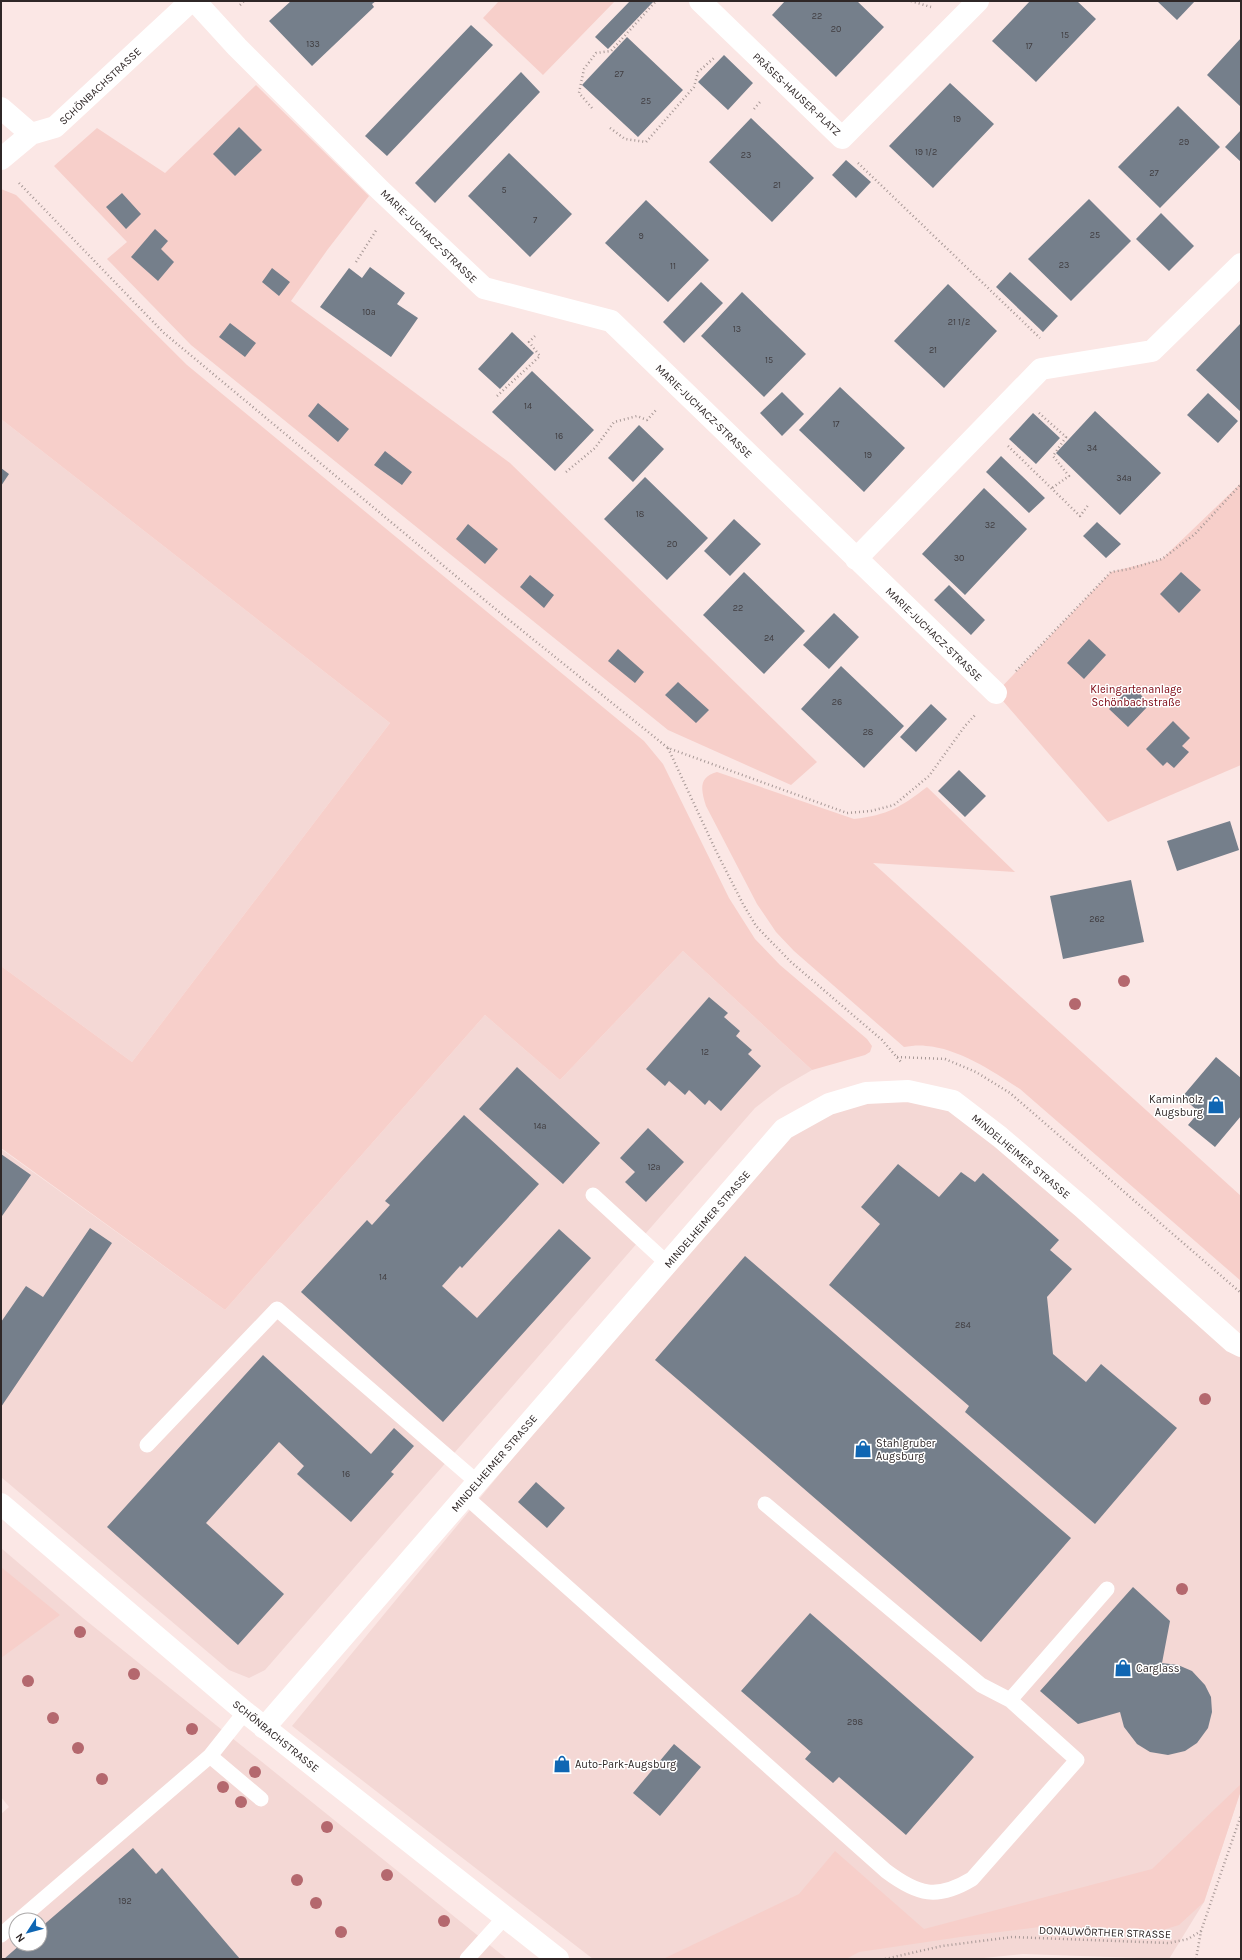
<svg xmlns="http://www.w3.org/2000/svg" width="1242" height="1960" font-family="Karla,sans-serif">
<style>
.built{fill:#f4d8d5;fill-rule:evenodd}
.green{fill:#f7cfca}
.building{fill:#757f8b}
.lines{fill:none;stroke-linecap:round;stroke-linejoin:round}
.path{stroke:#a79896;stroke-width:2.5;stroke-dasharray:1 3;stroke-linecap:butt}
.service{stroke:#fff;stroke-width:15}
.minor{stroke:#fff;stroke-width:22}
.tree{fill:#b4686e}
.labels{text-anchor:middle;stroke-width:3;stroke-linejoin:round;paint-order:stroke}
.number-label{font-size:9px;fill:#403d40}
.street-label{font-size:11px;fill:#2f2727;stroke:#fff}
.park-label{font-size:11px;fill:#7a000d;stroke:#fff}
.poi-label{font-size:11px;fill:#2f2727;stroke:#fff;text-anchor:start}
</style>
<rect width="100%" height="100%" fill="#fbe7e5"/>
<!-- built -->
<path class="built" d="M1,419l389,304 -258,339 -131,-96z
M683,951l129,119 -31,18 -26,20 -490,562 -16,8 -20,-8 -228,-193v-328l224,161 260,-295 75,65z
M866,1093l87,8 288,245v444l-37,112 -35,57 -146,-5 -49,5h-381l-301,-233 492,-597z
M1,1548l82,70 424,341h-506v-145l8,-7 -8,-10zM16,1920h24v24h-24z"/>
<!-- green -->
<path class="green" d="M499,1h116l-72,74 -60,-57z
M256,85l113,111 -41,53 -37,52 219,162 307,299 -26,23 -123,-55 -477,-385 -84,-86 20,-17 -73,-76 43,-38 68,45z
M1,189l15,6 171,170 457,376 19,23 66,134 26,41 25,26 87,74 5,7 -2,6 -5,3 -53,15 -129,-119 -123,129 -75,-65 -260,295 -224,-162v-182l131,96 258,-339 -389,-304z
M1241,483v282l-133,57 -112,-129 115,-121 51,-13z
M717,772l137,47c34,-4 47,-12 73,-32l88,85 -142,-9 368,333v85l-221,-192c-26,-17 -62,-41 -94,-43 -7,-1 -15,0 -22,1l-110,-96 -18,-19 -19,-28 -51,-98c-5,-16 -8,-29 11,-34z
M1,1567l59,48 -59,43z
M1241,1784v6l-37,112 -25,23 -26,8 -106,-7 -80,10 -108,16 -13,7h-183l136,-65 36,-43 89,78 228,-60z"/>
<!-- building -->
<path class="building" d="M291,1h85l-4,3 2,3 -62,59 -43,-45z
M630,1h24l-46,48 -13,-12z
M785,1h72l27,26 -48,50 -64,-62z
M1030,1h47l19,18 -60,63 -44,-41z
M1157,1h38l-18,19z
M471,25l22,20 -106,111 -22,-20z
M627,37l56,53 -45,47 -56,-52z
M1241,38v69l-34,-32z
M724,55l29,28 -25,27 -30,-28z
M521,72l19,20 -105,111 -20,-20z
M950,83l44,41 -61,64 -44,-42z
M1178,106l42,41 -60,61 -42,-41z
M751,118l63,60 -42,44 -63,-60z
M239,127l23,23 -27,26 -22,-22z
M1241,130v32l-16,-15z
M509,153l63,61 -42,43 -62,-61z
M846,160l25,22 -15,16 -24,-23z
M122,193l19,21 -15,15 -20,-22z
M1089,199l42,42 -60,60 -43,-42z
M646,200l63,60 -41,42 -63,-59z
M1161,213l33,33 -25,25 -33,-32z
M155,229l13,12 -7,8 13,13 -16,19 -27,-24z
M370,267l35,26 -8,11 21,14 -27,39 -71,-50 29,-39 13,10z
M272,268l18,14 -11,14 -17,-14z
M1010,272l48,44 -15,16 -47,-45z
M701,282l22,21 -39,40 -21,-21z
M948,284l49,47 -53,57 -50,-47z
M742,292l64,62 -42,43 -63,-61z
M230,323l26,20 -11,14 -26,-20z
M1241,323v89l-45,-42z
M512,332l22,21 -34,36 -22,-20z
M532,371l62,59 -39,41 -63,-59z
M840,387l65,61 -41,44 -65,-62z
M782,392l22,22 -22,22 -22,-23z
M1208,393l30,28 -20,22 -31,-28z
M318,403l31,26 -11,13 -30,-26z
M1095,411l66,62 -41,42 -64,-62z
M1033,413l27,25 -24,26 -27,-25z
M639,425l25,24 -31,33 -25,-24z
M385,451l27,21 -10,13 -28,-20z
M1001,456l44,42 -16,15 -43,-41z
M1,468l8,6 -8,12z
M645,477l63,61 -41,42 -63,-61z
M984,488l43,41 -62,66 -43,-41z
M734,519l27,25 -31,32 -26,-25z
M1097,522l24,22 -15,14 -23,-22z
M468,524l30,25 -13,15 -29,-25z
M744,572l61,59 -41,43 -61,-59z
M1181,572l20,18 -22,23 -19,-19z
M530,575l24,20 -10,13 -24,-21z
M949,585l36,35 -14,15 -37,-35z
M834,613l25,24 -30,32 -26,-24z
M1089,639l17,16 -22,24 -17,-16z
M618,649l26,23 -9,11 -27,-22z
M841,666l63,60 -40,42 -63,-59z
M678,682l31,28 -13,13 -31,-28z
M1132,686l18,18 -22,23 -19,-18z
M931,704l16,15 -31,33 -16,-15z
M1173,721l17,17 -8,8 7,6 -15,16 -7,-6 -4,4 -17,-17z
M959,770l27,26 -21,21 -27,-26z
M1230,821l9,29 -62,21 -10,-30z
M1131,880l13,62 -81,17 -13,-63z
M709,997l19,16 -4,4 16,14 -4,5 16,14 -4,4 13,12 -40,45 -12,-11 -4,5 -16,-15 -4,5 -16,-14 -4,5 -19,-17z
M1216,1057l25,21v38l-26,31 -27,-22 11,-13 -17,-15z
M517,1067l83,76 -37,41 -84,-75z
M464,1115l75,69 -77,84 -2,-2 -18,20 35,32 82,-89 32,29 -148,164 -142,-130 66,-72 5,5 18,-20 -5,-4z
M648,1128l36,34 -38,40 -21,-20 10,-10 -15,-14z
M1,1154l30,21 -29,41 -1,-1z
M898,1164l41,33 22,-25 14,10 8,-9 76,67 -9,10 22,19 -25,28 6,57 33,28 15,-18 76,64 -82,96 -130,-112 4,-6 -140,-121 51,-61 -19,-17z
M90,1228l22,15 -111,164v-85l25,-36 17,11z
M745,1256l326,282 -90,104 -326,-282z
M263,1355l108,99 23,-26 20,18 -23,26 3,2 -43,48 -54,-48 7,-8 -25,-24 -73,81 78,71 -46,51 -131,-118z
M536,1482l29,26 -18,20 -29,-26z
M1133,1587l37,34 -8,42 16,2 14,6 13,14 6,12 1,15 -4,16 -11,15 -12,8 -17,4 -18,-3 -13,-8 -13,-17 -4,-15 -42,12 -38,-33z
M810,1613l164,144 -68,78 -67,-58 -6,6 -28,-24 6,-7 -70,-61z
M674,1744l27,23 -41,49 -27,-23z
M133,1848l23,26 6,-6 78,91h-236l17,-15h19v-16z"/>
<g class="lines">
<!-- path -->
<path class="path" d="M911,1l20,6
M240,5l4,-4
M592,108l-13,-15 5,-24 12,-16 15,-2 45,-50
M754,109l6,-7
M610,128l15,11 21,3 48,-55 4,-15 16,-14
M858,163l182,175
M19,183l145,150 329,274 175,141 179,65 24,-2 23,-6 35,-29 36,-50 11,-12
M356,262l21,-33
M497,396l43,-40 -11,-14 8,-8
M1039,413l27,24 -13,19 16,20 -17,12
M1008,446l72,70 9,-12
M566,472l29,-24 19,-26 23,-6 10,4 10,-11
M1016,671l95,-99 18,-3 33,-10 33,-25 46,-50
M668,748l48,103 27,53 13,22 35,36 91,78 19,22
M897,1057l48,2 31,13 34,21 231,200
M885,1959l57,-13 70,-9 157,6 19,-4 13,-8
M1196,1959l5,-28 40,-116"/>
<!-- service -->
<path class="service" d="M593,1195l75,69
M147,1445l130,-136 200,173
M465,1496l421,375c32,24 51,29 86,8l105,-119 -67,-60 97,-111
M765,1504l216,181 29,15
M210,1756l51,43
M19,1920l191,-164 35,-44
M1,1935l15,-13
M467,1959l37,-41"/>
<!-- minor -->
<path class="minor" d="M195,1l42,46 143,143 104,98 127,33 385,372
M700,1l142,137 136,-137
M1,108l30,26
M1,159l30,-25 24,-7 136,-126
M856,559l185,-190 111,-18 89,-87
M1,1504l244,208 313,247
M264,1728l520,-599 45,-25 37,-11 42,-2 45,10 47,36 83,71 150,134 8,4"/>
</g>
<!-- trees -->
<g class="tree">
<circle cx="1124" cy="981" r="6"/>
<circle cx="1075" cy="1004" r="6"/>
<circle cx="1205" cy="1399" r="6"/>
<circle cx="1182" cy="1589" r="6"/>
<circle cx="80" cy="1632" r="6"/>
<circle cx="134" cy="1674" r="6"/>
<circle cx="28" cy="1681" r="6"/>
<circle cx="53" cy="1718" r="6"/>
<circle cx="192" cy="1729" r="6"/>
<circle cx="78" cy="1748" r="6"/>
<circle cx="255" cy="1772" r="6"/>
<circle cx="102" cy="1779" r="6"/>
<circle cx="223" cy="1787" r="6"/>
<circle cx="241" cy="1802" r="6"/>
<circle cx="327" cy="1827" r="6"/>
<circle cx="387" cy="1875" r="6"/>
<circle cx="297" cy="1880" r="6"/>
<circle cx="316" cy="1903" r="6"/>
<circle cx="444" cy="1921" r="6"/>
<circle cx="341" cy="1932" r="6"/>
</g>
<!-- icons -->
<defs>
<g id="shop-bare" transform="scale(1.38)"><path d="M-5-2.5h2.3a2.7 3.5 0 0 1 5.4 0H5L5.5 6h-11ZM-1.5-2.5h3a1.5 2.3 0 0 0-3 0Z" fill="#0f66b3" stroke="#fff" stroke-width="2.5" paint-order="stroke"/></g>
</defs>
<g fill-rule="evenodd">
<use href="#shop-bare" x="1216" y="1105"/>
<use href="#shop-bare" x="863" y="1449"/>
<use href="#shop-bare" x="1123" y="1668"/>
<use href="#shop-bare" x="562" y="1764"/>
</g>
<g class="labels">
<!-- number labels -->
<g class="number-label">
<text x="817" y="19">22</text>
<text x="836" y="32">20</text>
<text x="1065" y="38">15</text>
<text x="313" y="47">133</text>
<text x="1029" y="49">17</text>
<text x="619" y="77">27</text>
<text x="646" y="104">25</text>
<text x="957" y="122">19</text>
<text x="1184" y="145">29</text>
<text x="926" y="155">19 1/2</text>
<text x="746" y="158">23</text>
<text x="1154" y="176">27</text>
<text x="777" y="188">21</text>
<text x="504" y="193">5</text>
<text x="535" y="223">7</text>
<text x="1095" y="238">25</text>
<text x="641" y="239">9</text>
<text x="1064" y="268">23</text>
<text x="673" y="269">11</text>
<text x="369" y="315">10a</text>
<text x="959" y="325">21 1/2</text>
<text x="737" y="332">13</text>
<text x="933" y="353">21</text>
<text x="769" y="363">15</text>
<text x="528" y="409">14</text>
<text x="836" y="427">17</text>
<text x="559" y="439">16</text>
<text x="1092" y="451">34</text>
<text x="868" y="458">19</text>
<text x="1124" y="481">34a</text>
<text x="640" y="517">18</text>
<text x="990" y="528">32</text>
<text x="672" y="547">20</text>
<text x="959" y="561">30</text>
<text x="738" y="611">22</text>
<text x="769" y="641">24</text>
<text x="837" y="705">26</text>
<text x="868" y="735">28</text>
<text x="1097" y="922">262</text>
<text x="705" y="1055">12</text>
<text x="540" y="1129">14a</text>
<text x="654" y="1170">12a</text>
<text x="383" y="1280">14</text>
<text x="963" y="1328">284</text>
<text x="346" y="1477">16</text>
<text x="855" y="1725">298</text>
<text x="125" y="1904">192</text>
</g>
<!-- street labels -->
<g class="street-label">
<text transform="translate(100 86) rotate(-43)" y="4">SCHÖNBACHSTRASSE</text>
<text transform="translate(797 94) rotate(43)" y="4">PRÄSES-HAUSER-PLATZ</text>
<text transform="translate(429 236) rotate(44)" y="4">MARIE-JUCHACZ-STRASSE</text>
<text transform="translate(704 411) rotate(44)" y="4">MARIE-JUCHACZ-STRASSE</text>
<text transform="translate(934 634) rotate(44)" y="4">MARIE-JUCHACZ-STRASSE</text>
<text transform="translate(1021 1156) rotate(40)" y="4">MINDELHEIMER STRASSE</text>
<text transform="translate(707 1219) rotate(-49)" y="4">MINDELHEIMER STRASSE</text>
<text transform="translate(494 1463) rotate(-49)" y="4">MINDELHEIMER STRASSE</text>
<text transform="translate(276 1736) rotate(39)" y="4">SCHÖNBACHSTRASSE</text>
<text transform="translate(1105 1932) rotate(2)" y="4">DONAUWÖRTHER STRASSE</text>
</g>
<!-- park labels -->
<g class="park-label">
<text x="1136" y="693">Kleingartenanlage<tspan x="1136" dy="13">Schönbachstraße</tspan></text>
</g>
<!-- poi labels -->
<g class="poi-label">
<text x="1203" y="1103" text-anchor="end">Kaminholz<tspan x="1203" dy="13">Augsburg</tspan></text>
<text x="876" y="1447">Stahlgruber<tspan x="876" dy="13">Augsburg</tspan></text>
<text x="1136" y="1672">Carglass</text>
<text x="575" y="1768">Auto-Park-Augsburg</text>
</g>
</g>
<!-- border -->
<rect width="1242" height="1960" fill="none" stroke="#2f2727" stroke-width="4"/>
<!-- north arrow -->
<g transform="translate(28 1932) rotate(234)"><circle r="19" fill="#ffffff" stroke="#aca9a9"/>
<path d="M0-3L7 15L0 10L-7 15Z" fill="#0f66b3"/>
<text y="-6" font-size="11" font-weight="bold" text-anchor="middle" fill="#2f2727">N</text>
</g>
</svg>
